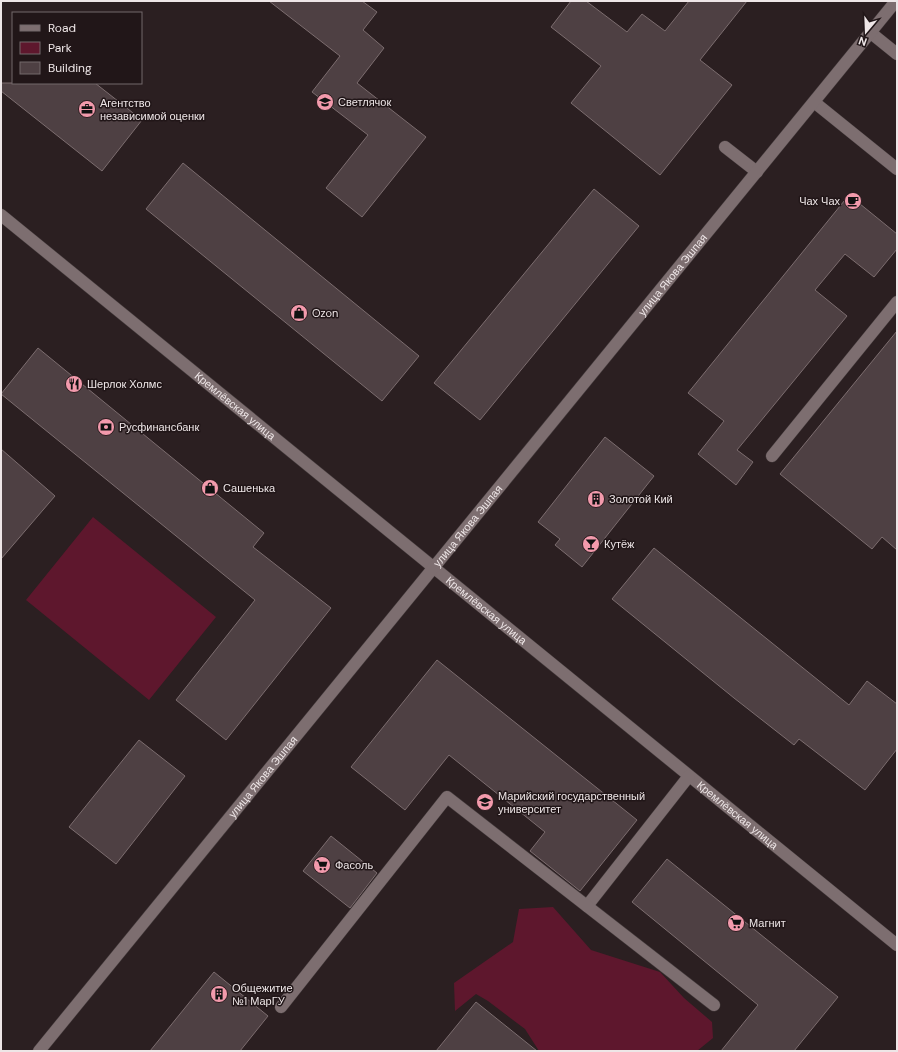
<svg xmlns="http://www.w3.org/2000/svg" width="898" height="1052" font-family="'DM Sans',sans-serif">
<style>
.green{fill:#5e172d}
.building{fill:#4e4043;stroke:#7c6d6f}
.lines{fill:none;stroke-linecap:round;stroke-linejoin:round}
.minor-casing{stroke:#433a3b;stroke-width:13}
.minor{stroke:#7d6e70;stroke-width:12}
.labels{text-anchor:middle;stroke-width:3;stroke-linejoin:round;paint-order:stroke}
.poi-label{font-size:11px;fill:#eee6e7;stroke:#211618;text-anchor:start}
.street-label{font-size:11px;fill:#eee6e7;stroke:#211618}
</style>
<rect width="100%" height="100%" fill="#2b1f21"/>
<!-- green -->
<path class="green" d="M93,517l123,100 -67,83 -123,-100z
M553,907l38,43 69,22 24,26 28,24 1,16 -16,13h-158l-14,-22 -37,-28 -12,-7 -21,17 -1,-28 59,-41 6,-33z"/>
<!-- building -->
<path class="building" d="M269,1h93l15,11 -14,18 21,18 -27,35 69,54 -64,80 -36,-29 42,-53 -56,-43 28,-36z
M571,1h15l41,31 15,-18 23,17 24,-30h58l-47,59 32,25 -72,90 -89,-72 30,-37 -50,-39z
M1,83h94l47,37 -40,51 -101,-80z
M183,163l236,193 -37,45 -236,-192z
M594,189l45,37 -159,194 -46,-37z
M849,195l48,39v15l-23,28 -29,-23 -30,36 32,26 -110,134 16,12 -17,23 -38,-31 26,-33 -36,-28z
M897,331v219l-15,-13 -10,12 -92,-75z
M38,348l226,185 -11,14 78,61 -105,132 -50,-40 79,-100 -254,-206z
M605,437l49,39 -72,91 -27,-22 5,-6 -22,-17z
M1,449l54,47 -54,63z
M654,548l195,157 18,-24 30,23v45l-32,41 -66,-51 -5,6 -60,-47 -122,-99z
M437,660l200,160 -57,71 -50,-40 15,-19 -96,-77 -44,55 -54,-43z
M139,740l46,36 -69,88 -47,-37z
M331,836l46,37 -27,35 -47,-37z
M667,859l171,138 -44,54h-73l37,-46 -126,-103z
M214,972l54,44 -28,35h-90z
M476,1002l61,49h-101z"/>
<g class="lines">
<!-- minor casing -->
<g class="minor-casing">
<g id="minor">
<path d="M871,33l26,21"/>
<path d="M814,102l83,67"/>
<path d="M725,147l32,25"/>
<path id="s1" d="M1,215l896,730"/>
<path d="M772,456l125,-154"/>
<path d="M587,906l102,-130"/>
<path d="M281,1007l166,-210 267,208"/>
<path id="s2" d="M39,1051l857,-1050"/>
</g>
</g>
<!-- minor -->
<use href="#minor" class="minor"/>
</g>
<!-- icons -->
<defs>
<g id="school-disc" transform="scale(0.9)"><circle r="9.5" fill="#f29aac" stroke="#211618"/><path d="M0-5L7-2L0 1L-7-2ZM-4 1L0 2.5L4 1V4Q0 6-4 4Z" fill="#111"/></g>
<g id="office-disc" transform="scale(0.9)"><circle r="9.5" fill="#f29aac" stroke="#211618"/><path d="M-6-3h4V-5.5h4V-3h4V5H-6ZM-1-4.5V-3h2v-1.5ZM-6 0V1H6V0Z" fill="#111"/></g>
<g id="cafe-disc" transform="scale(0.9)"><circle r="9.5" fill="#f29aac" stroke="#211618"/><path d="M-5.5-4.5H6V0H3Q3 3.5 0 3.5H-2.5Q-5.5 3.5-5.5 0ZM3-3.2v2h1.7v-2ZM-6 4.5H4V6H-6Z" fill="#111"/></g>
<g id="shop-disc" transform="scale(0.9)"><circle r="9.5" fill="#f29aac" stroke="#211618"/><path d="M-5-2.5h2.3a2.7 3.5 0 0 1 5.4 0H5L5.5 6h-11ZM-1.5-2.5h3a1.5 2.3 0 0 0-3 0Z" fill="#111"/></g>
<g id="restaurant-disc" transform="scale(0.9)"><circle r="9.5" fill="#f29aac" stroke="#211618"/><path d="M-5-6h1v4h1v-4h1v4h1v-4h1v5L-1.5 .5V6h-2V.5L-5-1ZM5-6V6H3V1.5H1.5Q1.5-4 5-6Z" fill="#111"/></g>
<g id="bank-disc" transform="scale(0.9)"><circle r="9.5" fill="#f29aac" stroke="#211618"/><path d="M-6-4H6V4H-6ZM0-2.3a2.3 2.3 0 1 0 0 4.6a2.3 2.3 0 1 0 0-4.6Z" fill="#111"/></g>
<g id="building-disc" transform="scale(0.9)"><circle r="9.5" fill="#f29aac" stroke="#211618"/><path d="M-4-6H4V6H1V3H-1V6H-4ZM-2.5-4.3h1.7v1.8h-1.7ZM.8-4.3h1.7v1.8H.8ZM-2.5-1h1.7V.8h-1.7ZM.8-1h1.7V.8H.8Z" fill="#111"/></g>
<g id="bar-disc" transform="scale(0.9)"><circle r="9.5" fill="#f29aac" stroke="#211618"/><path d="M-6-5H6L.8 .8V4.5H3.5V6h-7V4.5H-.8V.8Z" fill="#111"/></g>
<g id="university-disc" transform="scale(0.9)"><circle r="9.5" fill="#f29aac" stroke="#211618"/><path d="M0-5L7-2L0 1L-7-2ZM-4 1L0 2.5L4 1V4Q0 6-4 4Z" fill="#111"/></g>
<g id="supermarket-disc" transform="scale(0.9)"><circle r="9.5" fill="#f29aac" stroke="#211618"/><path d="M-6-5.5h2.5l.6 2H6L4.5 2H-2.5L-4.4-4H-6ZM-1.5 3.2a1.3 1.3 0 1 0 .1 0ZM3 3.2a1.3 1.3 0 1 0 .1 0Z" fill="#111"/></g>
</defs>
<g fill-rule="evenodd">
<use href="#school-disc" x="325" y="102"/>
<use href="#office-disc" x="87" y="109"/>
<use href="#cafe-disc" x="853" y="201"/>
<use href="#shop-disc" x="299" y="313"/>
<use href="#restaurant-disc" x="74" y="384"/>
<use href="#bank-disc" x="106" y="427"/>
<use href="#shop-disc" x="210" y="488"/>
<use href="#building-disc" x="596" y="499"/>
<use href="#bar-disc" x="591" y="544"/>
<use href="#university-disc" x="485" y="802"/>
<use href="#supermarket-disc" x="322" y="865"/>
<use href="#supermarket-disc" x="736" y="923"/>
<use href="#building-disc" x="219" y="994"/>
</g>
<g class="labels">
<!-- poi labels -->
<g class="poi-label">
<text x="338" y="106">Светлячок</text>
<text x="100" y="107">Агентство<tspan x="100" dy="13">независимой оценки</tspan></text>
<text x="840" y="205" text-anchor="end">Чах Чах</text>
<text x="312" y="317">Ozon</text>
<text x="87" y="388">Шерлок Холмс</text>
<text x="119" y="431">Русфинансбанк</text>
<text x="223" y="492">Сашенька</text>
<text x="609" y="503">Золотой Кий</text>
<text x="604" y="548">Кутёж</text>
<text x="498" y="800">Марийский государственный<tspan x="498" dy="13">университет</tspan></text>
<text x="335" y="869">Фасоль</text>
<text x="749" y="927">Магнит</text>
<text x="232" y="992">Общежитие<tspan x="232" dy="13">№1 МарГУ</tspan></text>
</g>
<!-- street labels -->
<g class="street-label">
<text dy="4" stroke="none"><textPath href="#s2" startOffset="1002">улица Якова Эшпая</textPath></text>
<text dy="4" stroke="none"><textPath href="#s1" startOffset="302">Кремлёвская улица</textPath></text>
<text dy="4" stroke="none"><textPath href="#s2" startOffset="678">улица Якова Эшпая</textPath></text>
<text dy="4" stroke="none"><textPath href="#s1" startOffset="626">Кремлёвская улица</textPath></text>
<text dy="4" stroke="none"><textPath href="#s2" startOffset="354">улица Якова Эшпая</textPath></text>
<text dy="4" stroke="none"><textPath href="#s1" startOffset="950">Кремлёвская улица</textPath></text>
</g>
</g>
<!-- border -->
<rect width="898" height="1052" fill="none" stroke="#eee6e7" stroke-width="4"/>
<!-- legend -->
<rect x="12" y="12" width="130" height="72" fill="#211618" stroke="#73696b"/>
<rect x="20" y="25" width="20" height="6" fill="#7d6e70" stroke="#73696b"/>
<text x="48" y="32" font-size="12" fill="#eee6e7">Road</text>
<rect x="20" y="42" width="20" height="12" fill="#5e172d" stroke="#73696b"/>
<text x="48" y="52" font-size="12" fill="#eee6e7">Park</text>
<rect x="20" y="62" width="20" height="12" fill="#4e4043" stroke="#73696b"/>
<text x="48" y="72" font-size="12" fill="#eee6e7">Building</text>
<!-- north arrow -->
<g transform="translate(866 32) rotate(199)" stroke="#211618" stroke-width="3" paint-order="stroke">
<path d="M0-3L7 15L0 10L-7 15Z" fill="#eee6e7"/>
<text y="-6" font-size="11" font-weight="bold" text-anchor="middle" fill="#eee6e7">N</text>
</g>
</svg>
